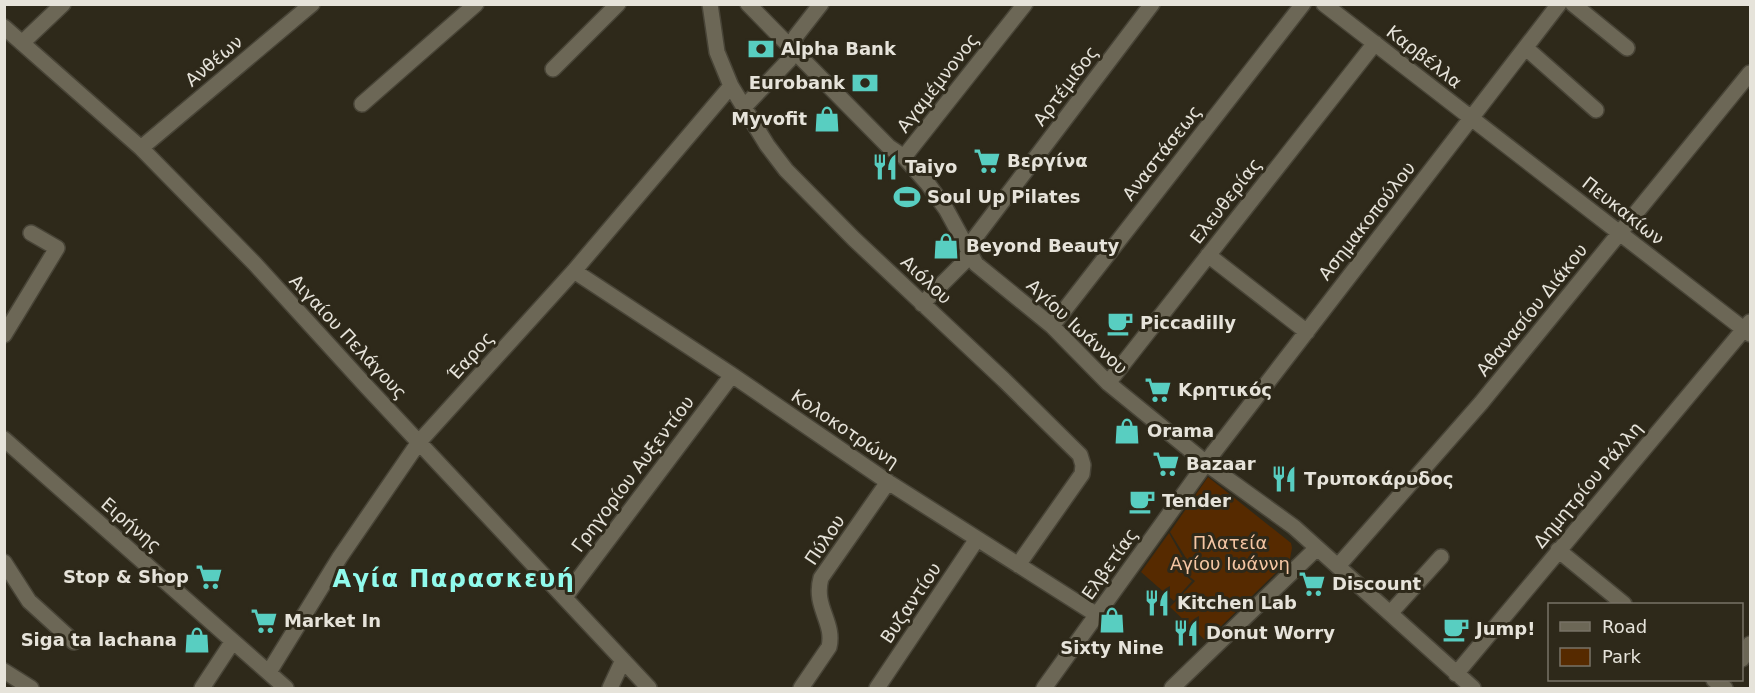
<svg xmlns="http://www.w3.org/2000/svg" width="1755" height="693" font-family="'DejaVu Sans',sans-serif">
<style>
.green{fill:#562a00}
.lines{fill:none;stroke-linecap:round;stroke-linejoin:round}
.minor-casing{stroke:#484437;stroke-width:18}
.minor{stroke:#6c6756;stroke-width:15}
.labels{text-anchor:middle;stroke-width:6;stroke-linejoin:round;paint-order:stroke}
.poi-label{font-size:18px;font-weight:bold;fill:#e6e3da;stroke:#2e291a;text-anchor:start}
.street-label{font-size:18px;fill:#e6e3da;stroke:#2e291a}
.park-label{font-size:18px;fill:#f5c6a4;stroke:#2e291a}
.district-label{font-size:24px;font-weight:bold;letter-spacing:1.5px;fill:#91faec;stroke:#2e291a}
</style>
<rect width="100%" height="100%" fill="#2e291a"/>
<!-- green -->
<path class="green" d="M1208,477l83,66 1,5 -2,11 -84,82 -36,-34 25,-26 -18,-14 9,-9 -16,-26z
M1169,533l14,25 -8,9 17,14 -18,20 -33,-29z"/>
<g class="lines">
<!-- minor casing -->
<g class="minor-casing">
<path id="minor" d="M710,4l7,48 14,34 36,59 19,25 68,69 150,141 76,75 3,10 -1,9 -64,91
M748,4l141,143 15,10 24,27 18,25 30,55 76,62 56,57 103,84 83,60 179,161
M1324,4l426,330
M1573,4l54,44
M4,27l137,121 114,116 112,123 282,301
M22,43l41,-39
M1526,48l70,62
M553,69l65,-65
M362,104l114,-100
M745,106l44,-46 7,-24 25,-32
M141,148l171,-144
M904,157l121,-153
M1208,255l99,77
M574,271l158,104 156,107 209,133
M922,304l42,-42 10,-23 178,-235
M1052,326l251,-322
M4,335l53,-87 -26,-15
M1108,383l267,-340
M4,439l282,249
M1558,550l66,54
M4,562l25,39 45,41
M1338,566l143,-163 269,-330
M565,597l167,-222
M1394,609l47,-52
M1742,659l8,-15
M4,671l27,17
M269,672l71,-115 79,-115 155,-171 157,-185
M1456,674l294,-352
M1714,680l11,8
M202,688l31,-47
M610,688l13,-28
M801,688l28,-41c6,-25 -16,-40 -8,-69l67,-96
M877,688l100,-149
M1044,688l170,-236 345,-448
M1172,688l145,-140"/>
</g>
<!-- minor -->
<use href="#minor" class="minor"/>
</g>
<!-- icons -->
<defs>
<g id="bank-bare" transform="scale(2.07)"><path d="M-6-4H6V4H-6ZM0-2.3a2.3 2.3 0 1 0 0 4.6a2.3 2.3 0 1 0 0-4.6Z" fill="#58cec1" stroke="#2e291a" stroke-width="2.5" paint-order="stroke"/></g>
<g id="shop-bare" transform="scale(2.07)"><path d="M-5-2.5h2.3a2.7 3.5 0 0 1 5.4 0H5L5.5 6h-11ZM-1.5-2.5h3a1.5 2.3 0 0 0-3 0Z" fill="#58cec1" stroke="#2e291a" stroke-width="2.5" paint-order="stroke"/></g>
<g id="supermarket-bare" transform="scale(2.07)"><path d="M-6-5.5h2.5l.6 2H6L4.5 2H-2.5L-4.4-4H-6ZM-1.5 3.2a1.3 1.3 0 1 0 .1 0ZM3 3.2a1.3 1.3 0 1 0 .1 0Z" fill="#58cec1" stroke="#2e291a" stroke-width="2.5" paint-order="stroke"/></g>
<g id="restaurant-bare" transform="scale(2.07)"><path d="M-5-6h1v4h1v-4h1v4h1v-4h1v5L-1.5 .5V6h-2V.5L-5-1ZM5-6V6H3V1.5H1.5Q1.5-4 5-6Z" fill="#58cec1" stroke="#2e291a" stroke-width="2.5" paint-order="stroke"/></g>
<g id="stadium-bare" transform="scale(2.07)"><path d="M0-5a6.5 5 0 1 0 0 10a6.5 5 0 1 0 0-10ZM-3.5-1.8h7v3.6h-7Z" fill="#58cec1" stroke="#2e291a" stroke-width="2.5" paint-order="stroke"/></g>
<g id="cafe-bare" transform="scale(2.07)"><path d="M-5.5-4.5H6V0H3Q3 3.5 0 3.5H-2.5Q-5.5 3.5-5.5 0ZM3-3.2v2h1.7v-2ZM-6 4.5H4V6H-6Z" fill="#58cec1" stroke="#2e291a" stroke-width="2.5" paint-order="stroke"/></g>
</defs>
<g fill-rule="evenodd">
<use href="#bank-bare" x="761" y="49"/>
<use href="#bank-bare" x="865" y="83"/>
<use href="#shop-bare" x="827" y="119"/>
<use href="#supermarket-bare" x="987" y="161"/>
<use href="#restaurant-bare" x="885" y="167"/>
<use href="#stadium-bare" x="907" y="197"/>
<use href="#shop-bare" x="946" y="246"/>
<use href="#cafe-bare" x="1120" y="323"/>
<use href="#supermarket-bare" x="1158" y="390"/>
<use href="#shop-bare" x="1127" y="431"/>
<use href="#supermarket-bare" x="1166" y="464"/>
<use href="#restaurant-bare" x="1284" y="479"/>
<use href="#cafe-bare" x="1142" y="501"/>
<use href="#supermarket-bare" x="209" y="577"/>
<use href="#supermarket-bare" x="1312" y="584"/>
<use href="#restaurant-bare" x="1157" y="603"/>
<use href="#shop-bare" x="1112" y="620"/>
<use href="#supermarket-bare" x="264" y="621"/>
<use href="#cafe-bare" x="1456" y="629"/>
<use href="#restaurant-bare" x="1186" y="633"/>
<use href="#shop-bare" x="197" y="640"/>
</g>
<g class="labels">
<!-- poi labels -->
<g class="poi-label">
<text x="781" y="55">Alpha Bank</text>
<text x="845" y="89" text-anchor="end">Eurobank</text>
<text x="807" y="125" text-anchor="end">Myvofit</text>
<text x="1007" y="167">Βεργίνα</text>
<text x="905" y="173">Taiyo</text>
<text x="927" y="203">Soul Up Pilates</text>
<text x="966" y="252">Beyond Beauty</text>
<text x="1140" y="329">Piccadilly</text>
<text x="1178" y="396">Κρητικός</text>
<text x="1147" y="437">Orama</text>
<text x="1186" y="470">Bazaar</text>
<text x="1304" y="485">Τρυποκάρυδος</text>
<text x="1162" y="507">Tender</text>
<text x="189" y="583" text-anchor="end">Stop &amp; Shop</text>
<text x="1332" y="590">Discount</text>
<text x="1177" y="609">Kitchen Lab</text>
<text x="284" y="627">Market In</text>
<text x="1476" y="635">Jump!</text>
<text x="1206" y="639">Donut Worry</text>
<text x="177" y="646" text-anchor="end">Siga ta lachana</text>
<text x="1112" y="654" text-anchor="middle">Sixty Nine</text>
</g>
<!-- street labels -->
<g class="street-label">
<text transform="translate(1424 57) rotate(38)" y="6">Καρβέλλα</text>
<text transform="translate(214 61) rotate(-40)" y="6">Ανθέων</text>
<text transform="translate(938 83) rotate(-52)" y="6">Αγαμέμνονος</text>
<text transform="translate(1066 86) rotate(-53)" y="6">Αρτέμιδος</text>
<text transform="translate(1162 153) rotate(-52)" y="6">Αναστάσεως</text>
<text transform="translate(1226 201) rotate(-52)" y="6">Ελευθερίας</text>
<text transform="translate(1623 211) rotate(38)" y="6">Πευκακίων</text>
<text transform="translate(1367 221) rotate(-52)" y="6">Ασημακοπούλου</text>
<text transform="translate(926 280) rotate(43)" y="6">Αιόλου</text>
<text transform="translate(1532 310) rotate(-51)" y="6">Αθανασίου Διάκου</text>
<text transform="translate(1077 327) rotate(43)" y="6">Αγίου Ιωάννου</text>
<text transform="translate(348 337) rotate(47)" y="6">Αιγαίου Πελάγους</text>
<text transform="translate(471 356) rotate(-48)" y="6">Έαρος</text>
<text transform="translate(845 429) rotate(34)" y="6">Κολοκοτρώνη</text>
<text transform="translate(633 474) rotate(-53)" y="6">Γρηγορίου Αυξεντίου</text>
<text transform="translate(1588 485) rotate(-50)" y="6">Δημητρίου Ράλλη</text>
<text transform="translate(131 525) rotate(41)" y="6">Ειρήνης</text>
<text transform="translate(825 540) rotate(-56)" y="6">Πύλου</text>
<text transform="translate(1110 564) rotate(-55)" y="6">Ελβετίας</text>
<text transform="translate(911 603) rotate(-56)" y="6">Βυζαντίου</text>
</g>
<!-- park labels -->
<g class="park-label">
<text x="1230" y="549">Πλατεία<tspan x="1230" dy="21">Αγίου Ιωάννη</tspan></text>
</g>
<!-- district labels -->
<g class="district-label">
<text x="454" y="587">Αγία Παρασκευή</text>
</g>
</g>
<!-- border -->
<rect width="1755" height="693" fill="none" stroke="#e6e3da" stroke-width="12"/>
<!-- legend -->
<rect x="1548" y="603" width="195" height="78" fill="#2e291a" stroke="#787367" stroke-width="1.5"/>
<rect x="1560" y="622" width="30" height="9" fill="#6c6756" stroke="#787367" stroke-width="1.5"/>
<text x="1602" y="633" font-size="18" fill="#e6e3da">Road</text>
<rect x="1560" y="648" width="30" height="18" fill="#562a00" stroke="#787367" stroke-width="1.5"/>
<text x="1602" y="663" font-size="18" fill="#e6e3da">Park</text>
</svg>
